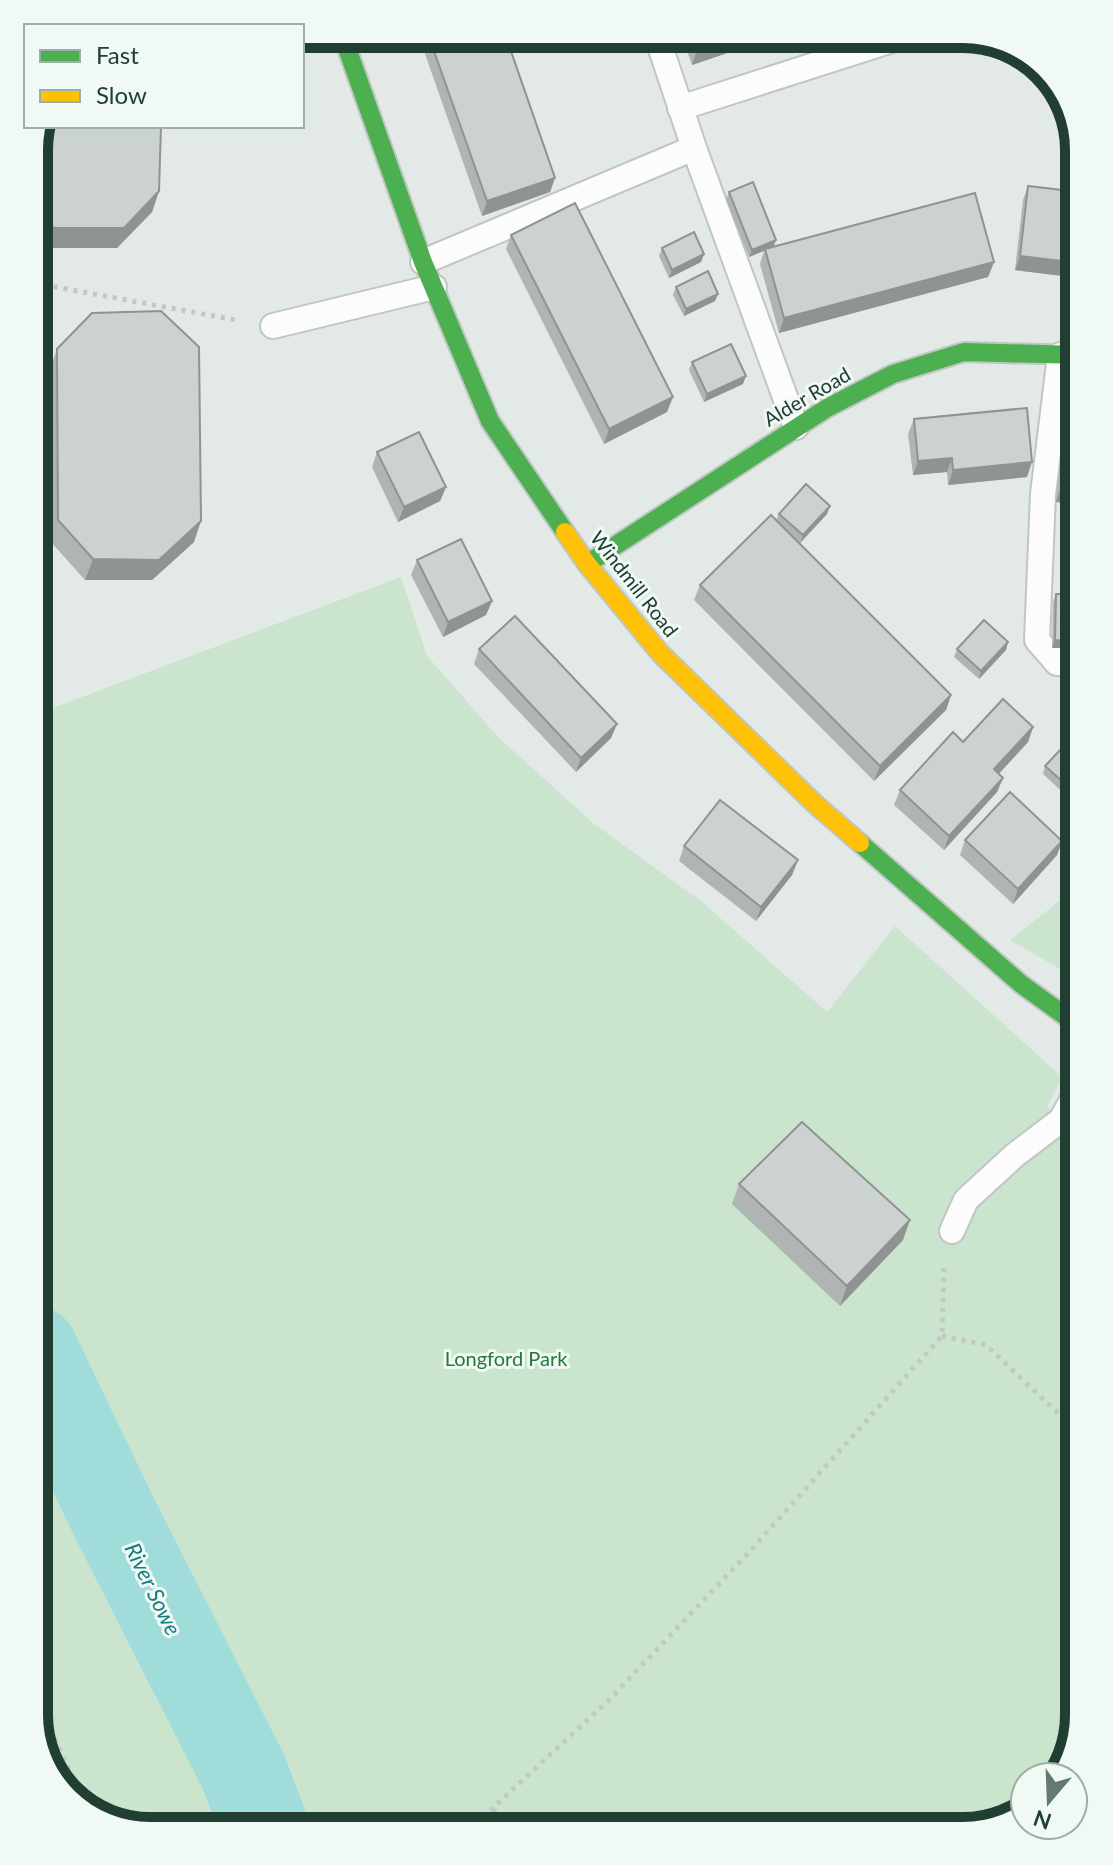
<svg xmlns="http://www.w3.org/2000/svg" width="1113" height="1865" font-family="Lato,sans-serif">
<style>
.green{fill:#cbe4ce}
.lines{fill:none;stroke-linecap:round;stroke-linejoin:round}
.river{stroke:#a0dcda;stroke-width:88}
.lane-casing{stroke:#c0c6c3;stroke-width:28}
.fast-casing{stroke:#bfc7c3;stroke-width:22}
.slow-casing{stroke:#bfc7c3;stroke-width:22}
.path{stroke:#c0c9c4;stroke-width:5;stroke-dasharray:4 6;stroke-linecap:butt}
.lane{stroke:#fbfcfb;stroke-width:24}
.fast{stroke:#4caf50;stroke-width:18}
.slow{stroke:#ffc107;stroke-width:18}
.wall{fill:#afb5b2}
.shaded-wall{fill:#8f9391}
.building{fill:#ccd2cf;stroke:#8f9391;stroke-width:2}
.labels{text-anchor:middle;stroke-width:6;stroke-linejoin:round;paint-order:stroke}
.street-label{font-size:20px;fill:#203e31;stroke:#f1f9f4}
.park-label{font-size:20px;fill:#277838;stroke:#f1f9f4}
.water-label{font-size:22px;font-style:italic;fill:#157e7e;stroke:#f1f9f4}
.rim{fill:none;stroke:#203e31;stroke-width:10}
</style>
<rect width="100%" height="100%" fill="#e3e9e6"/>
<!-- green -->
<path class="green" d="M401,577l26,79 71,81 95,86 109,79 125,110 68,-86 167,151 -15,30 32,31v578l-19,61h-35v33l-11,9 -51,12h-820l-57,-19 -40,-46 -12,-51v-1000z
M1079,890v90l-69,-40 57,-45z"/>
<g class="lines">
<!-- river -->
<path class="river" d="M34,1350l79,165 131,258 22,58"/>
<!-- lane casing -->
<g class="lane-casing">
<path id="lane" d="M656,34l38,114 102,279
M680,108l231,-74
M423,262l271,-114
M273,326l161,-39
M1060,355l-17,139 -6,146 20,23 22,1
M952,1231l14,-31 49,-45 46,-35 18,-32"/>
</g>
<!-- fast casing -->
<g class="fast-casing">
<path id="fast" d="M342,34l81,228 67,159 75,111
M587,564l240,-156 66,-34 71,-22 115,3
M860,843l161,141 58,42"/>
</g>
<!-- slow casing -->
<g class="slow-casing">
<path id="slow" d="M565,532l22,32 73,89 154,150 46,40"/>
</g>
<!-- path -->
<path class="path" d="M34,283l202,37
M942,1336l44,9 93,88
M34,1693l44,97 22,27
M493,1809l22,22
M468,1831l140,-130 143,-151 191,-214 2,-69"/>
<!-- lane -->
<use href="#lane" class="lane"/>
<!-- fast -->
<use href="#fast" class="fast"/>
<!-- slow -->
<use href="#slow" class="slow"/>
</g>
<!-- wall -->
<path class="wall" d="M418,34h87l50,144 -5,14 -68,24z
M681,34h102l-91,31z
M34,143l125,48 -7,21 -35,36h-70l-13,-11z
M1028,186l51,6v86l-64,-8 8,-70z
M729,192l47,48 -2,7 220,15 -6,15 -209,56 -19,-69 4,-13 -15,6 -23,-57z
M511,235l156,177 -63,32 -98,-195z
M662,248l42,6 -3,8 -32,16 -10,-22z
M676,287l42,7 -3,7 -31,15 -11,-21z
M57,349l137,193 -42,38h-67l-35,-39v-172z
M692,362l51,22 -39,18 -15,-32z
M1069,417l10,1v86l-23,-2 7,-71z
M914,419l113,58 -79,8 -1,-13 -34,3 -5,-41z
M377,452l69,35 -6,14 -42,21 -26,-55z
M779,514h48l-27,29 -14,-13 165,165 -5,15 -72,71 -180,-181 6,-15 76,-65z
M417,560l75,41 -6,14 -43,22 -32,-62z
M1056,594h23v54h-27l1,-46z
M1008,642l-2,8 -27,29 -25,-22 3,-8z
M479,649l138,75 -6,14 -35,34 -102,-108z
M1033,727l-5,15 -29,32 4,4 -6,14 -53,58 -50,-45 6,-15 63,-48z
M1045,766l34,21 -10,11 -26,-24z
M965,840l97,1 -5,14 -44,49 -53,-49z
M684,846l114,14 -6,15 -36,46 -77,-60z
M739,1184l164,56 -63,66 -108,-102z"/>
<!-- shaded-wall -->
<path class="shaded-wall" d="M744,34h39l-91,31 5,-15z
M555,178l-5,14 -68,24 5,-15z
M159,191l-7,21 -35,36h-70l7,-20z
M776,240l-3,7 -24,10 3,-7z
M704,254l-3,8 -32,16 3,-8z
M1020,256l59,7v15l-64,-8z
M994,262l-6,15 -209,56 5,-15z
M718,294l-3,7 -31,15 2,-7z
M746,376l-3,8 -39,18 3,-8z
M673,397l-6,15 -63,32 5,-15z
M952,458l-5,14 -34,3 5,-14z
M1032,462l-5,15 -79,8 5,-15z
M446,487l-6,14 -42,21 6,-15z
M1061,487l18,2v15l-23,-2z
M830,506l-3,8 -27,29 3,-8z
M201,521l-7,21 -42,38h-67l8,-21z
M492,601l-6,14 -43,22 5,-15z
M1055,640l24,1v7h-27z
M1008,642l-2,8 -27,29 2,-8z
M951,695l-5,15 -72,71 6,-15z
M617,724l-6,14 -35,34 5,-14z
M1033,727l-5,15 -39,42 5,-15z
M1003,778l-6,14 -53,58 5,-14z
M1079,782v5l-10,11 3,-8z
M1062,841l-5,14 -44,49 5,-15z
M798,860l-6,15 -36,46 5,-14z
M910,1220l-7,20 -63,66 7,-20z"/>
<!-- building -->
<path class="building" d="M428,34h77l50,144 -68,23z
M692,34h52l-47,16z
M42,126h119l-2,65 -35,37h-70l-20,-19v-66z
M753,182l23,58 -24,10 -23,-58z
M1028,186l51,6v71l-59,-7z
M975,193l19,69 -210,56 -19,-69z
M575,203l98,194 -64,32 -98,-194z
M694,232l10,22 -32,16 -10,-22z
M708,271l10,23 -32,15 -10,-22z
M161,311l38,36 2,174 -42,39 -66,-1 -35,-39 -1,-171 35,-36z
M731,344l15,32 -39,18 -15,-32z
M1027,408l5,54 -79,8 -1,-12 -34,3 -4,-42z
M1069,417l10,1v71l-18,-2z
M419,432l27,55 -42,20 -27,-55z
M806,484l24,22 -27,29 -24,-21z
M771,515l180,180 -71,71 -180,-181z
M461,539l31,62 -44,21 -31,-62z
M1056,594h23v47l-24,-1z
M515,616l102,108 -36,34 -102,-109z
M984,620l24,22 -27,29 -24,-22z
M1003,699l30,28 -39,42 9,9 -54,58 -49,-46 53,-58 10,10z
M1079,730v52l-7,8 -27,-24z
M1010,792l52,49 -44,48 -53,-49z
M720,800l78,60 -37,47 -77,-61z
M802,1122l108,98 -63,66 -108,-102z"/>
<g class="labels">
<!-- street labels -->
<g class="street-label">
<text transform="translate(807 397) rotate(-30)" y="7">Alder Road</text>
<text transform="translate(634 584) rotate(52)" y="7">Windmill Road</text>
</g>
<!-- park labels -->
<g class="park-label">
<text x="506" y="1366">Longford Park</text>
</g>
<!-- water labels -->
<g class="water-label">
<text transform="translate(153 1589) rotate(64)" y="8">River Sowe</text>
</g>
</g>
<!-- crop -->
<path d="M0 0H1113V1865H0ZM150 48H963A102 102 0 0 1 1065 150V1715A102 102 0 0 1 963 1817H150A102 102 0 0 1 48 1715V150A102 102 0 0 1 150 48Z" fill="#f1f9f4" fill-rule="evenodd"/>
<path class="rim" d="M150 48H963A102 102 0 0 1 1065 150V1715A102 102 0 0 1 963 1817H150A102 102 0 0 1 48 1715V150A102 102 0 0 1 150 48Z"/>
<!-- legend -->
<rect x="24" y="24" width="280" height="104" fill="#f1f9f4" stroke="#9daea6" stroke-width="2"/>
<rect x="40" y="50" width="40" height="12" fill="#4caf50" stroke="#9daea6" stroke-width="2"/>
<text x="96" y="64" font-size="24" fill="#203e31">Fast</text>
<rect x="40" y="90" width="40" height="12" fill="#ffc107" stroke="#9daea6" stroke-width="2"/>
<text x="96" y="104" font-size="24" fill="#203e31">Slow</text>
<!-- north arrow -->
<g transform="translate(1049 1801) rotate(199)"><circle r="38" fill="#f1f9f4" stroke="#9daea6" stroke-width="2"/>
<path d="M0-6L14 30L0 20L-14 30Z" fill="#647a70"/>
<text y="-12" font-size="22" font-weight="bold" text-anchor="middle" fill="#203e31">N</text>
</g>
</svg>
